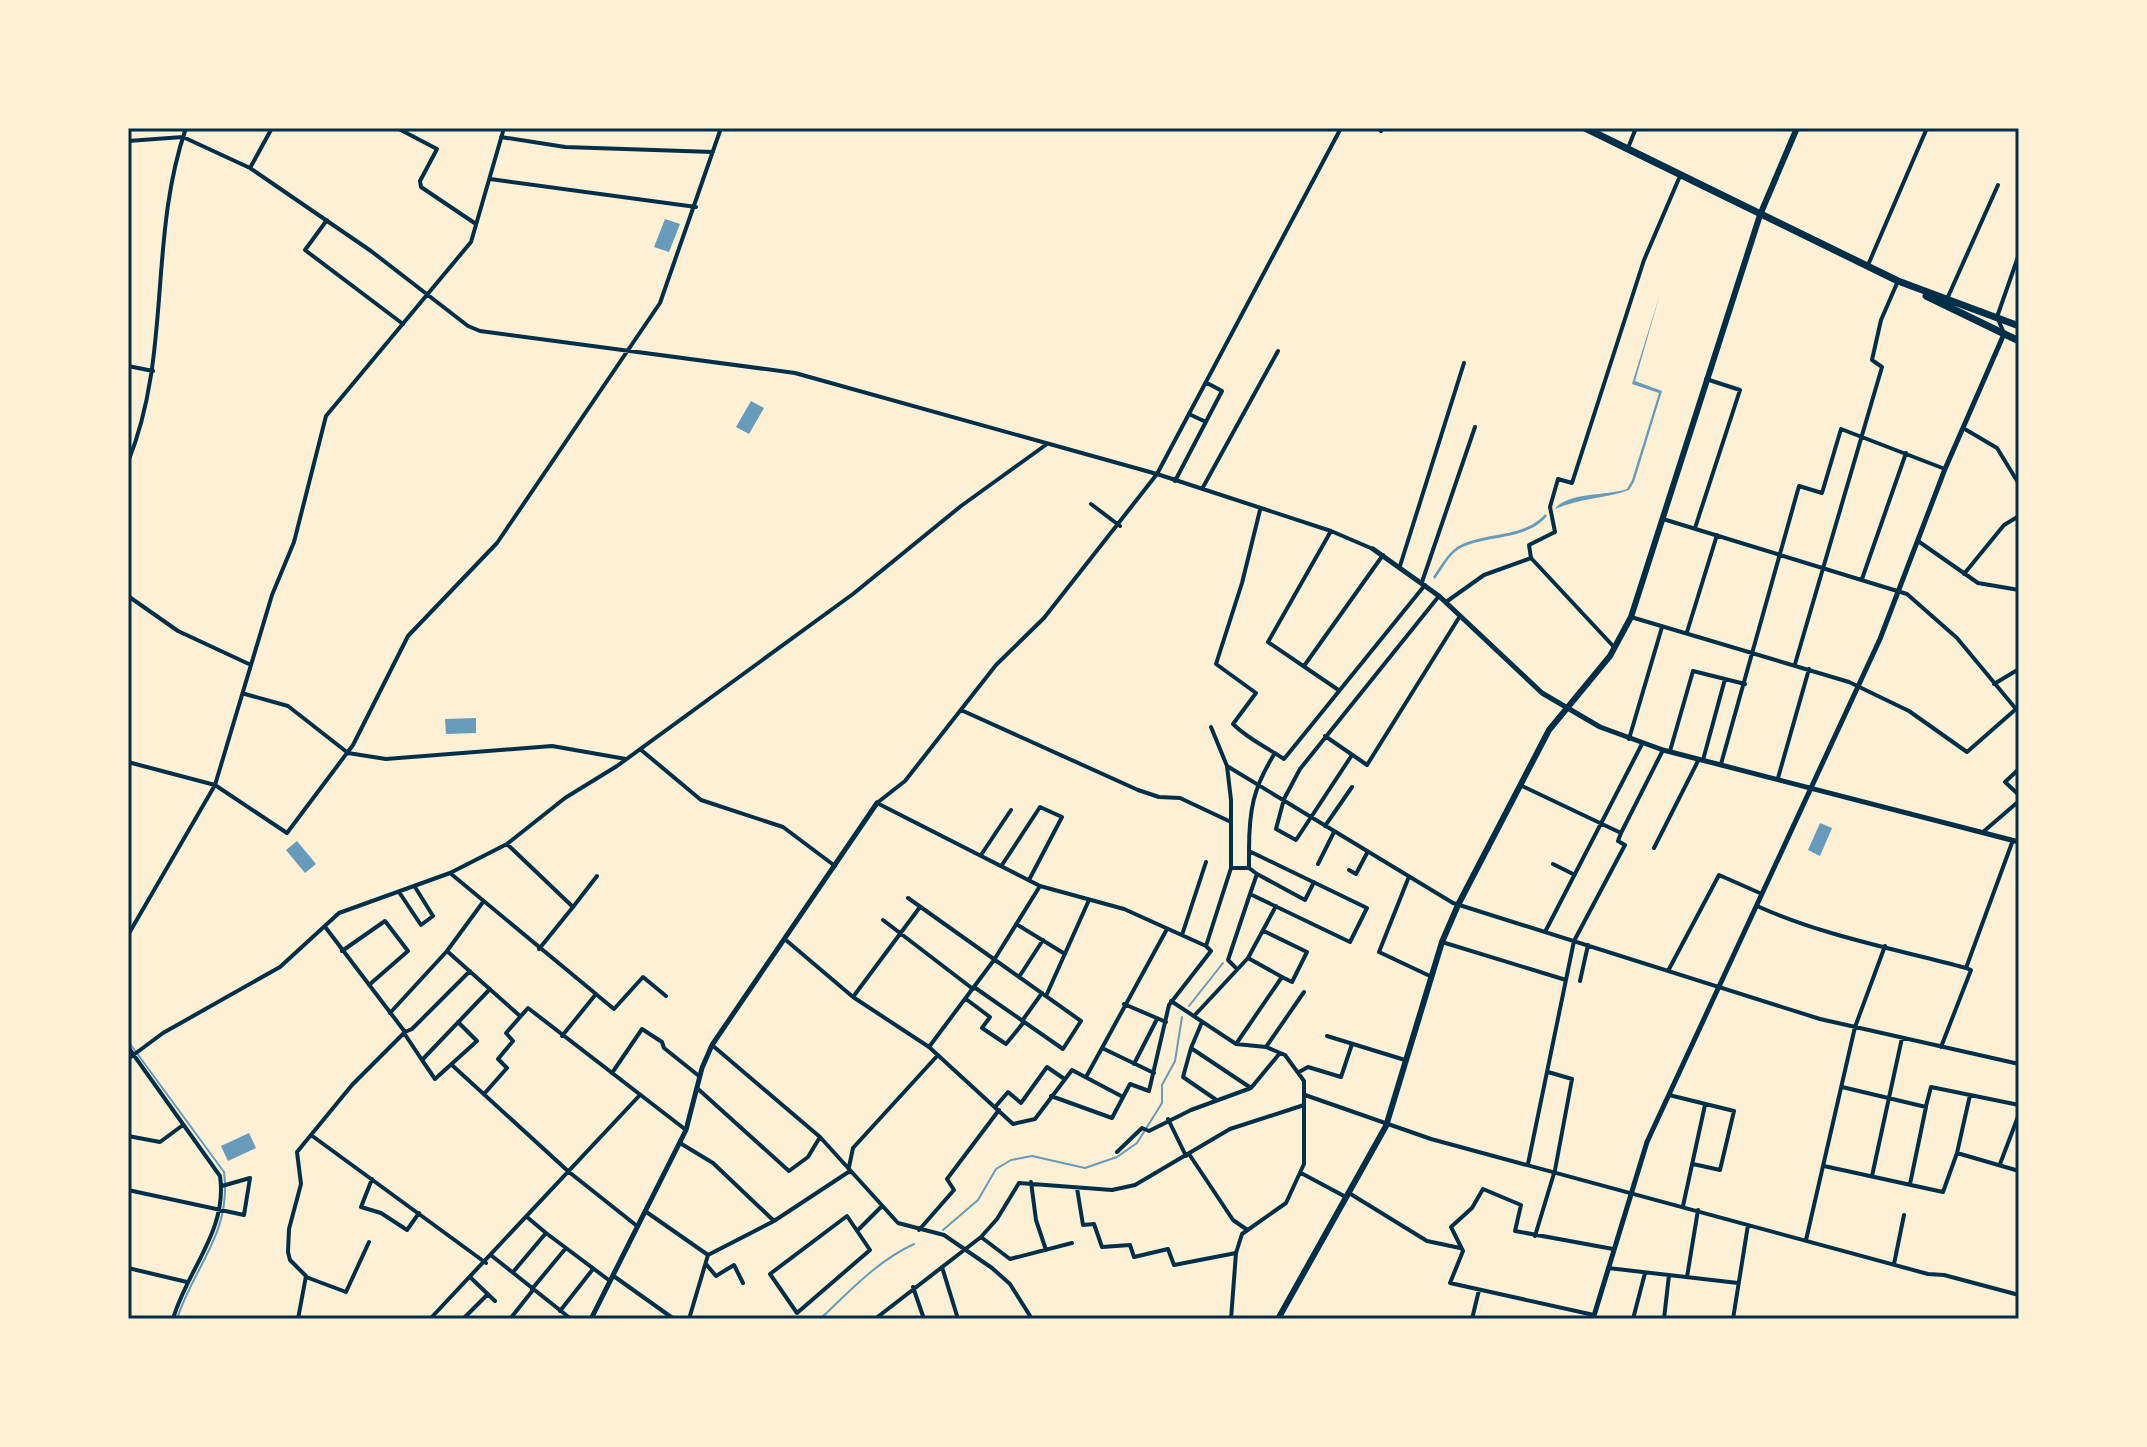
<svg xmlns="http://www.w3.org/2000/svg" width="2147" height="1447" font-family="'Archivo Narrow',sans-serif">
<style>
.water{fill:#669bbc}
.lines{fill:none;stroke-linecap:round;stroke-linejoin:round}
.stream{stroke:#669bbc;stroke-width:2}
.minor{stroke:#003049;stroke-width:4}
.tertiary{stroke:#003049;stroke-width:5}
.secondary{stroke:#003049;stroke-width:6}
.trunk{stroke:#003049;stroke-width:7}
.neatline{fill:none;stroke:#003049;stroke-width:3}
</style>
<rect width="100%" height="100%" fill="#fdf0d5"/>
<!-- water -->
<path class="water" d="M665,219l15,5 -11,28 -15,-5z
M1660,294l-25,87 27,10 -28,91 -5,8c-25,9 -49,8 -74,19 12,-17 52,-13 72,-20l5,-9 27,-87 -27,-9z
M751,401l13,7 -15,26 -13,-7z
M1545,514l2,2c-22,26 -61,18 -88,33 -10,6 -17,20 -24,30l-2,-2c7,-10 14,-23 24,-30 27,-16 67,-8 88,-33z
M476,718v15l-30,1 -1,-15z
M1820,823l12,5 -12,28 -12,-6z
M297,841l19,23 -11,9 -19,-23z
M249,1133l7,15 -28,13 -7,-15z"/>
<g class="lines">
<!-- stream -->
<path class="stream" d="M1189,1006l34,-43
M128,1041l96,131c8,61 -30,94 -47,147
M943,1230l35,-30 18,-31 15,-9 21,-4 53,12 32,-11 20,-14 25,-40v-18l13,-24 7,-44
M820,1319c29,-27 57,-58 94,-75"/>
<!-- minor -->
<path class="minor" d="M397,128l40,21 -17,32 1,6 55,37
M1381,131l1,-3
M501,137l64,10 148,5
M128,141l55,-4 67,31 121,83 97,75 12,5 315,42 362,101 174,57 42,18
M1628,148l8,-20
M250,168l22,-40
M490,179l206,28
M327,220l-22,30 98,74
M1868,265l59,-137
M1947,299l51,-114
M2004,333l-7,-16 22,-63
M128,366l25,5
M1191,415l15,7
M1963,428l34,20 22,36
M128,462c44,-108 20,-224 58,-334
M1175,481l47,-90 -15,-8
M1202,489l76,-138
M1091,504l29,22
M1260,510l-18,73 -26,81 40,29 -23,31c15,15 33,23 51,35l141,-174
M1695,528l45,-138 -34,-11
M1331,531l-63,111 69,47
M1918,541l60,42 41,7
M1531,558l83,89
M1400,566l64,-203
M1964,574l40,-49 15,-9
M1862,579l44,-126
M1422,582l53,-155
M128,596l50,35 73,34
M1446,602l38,-27 47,-17 -2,-13 26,-13 -5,-25 8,-28 14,4 72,-223 36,-84
M1631,617l218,65 60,29 58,41 49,-43 -59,-71 -50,-44 -244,-75
M1687,632l30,-97
M1795,664l87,-297 -10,-7 9,-40 17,-39
M1304,666l79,-111
M1994,684l25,-15
M245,694l43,12 60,47 38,6 166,-13 74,13
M961,710l177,80 21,7 21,1 51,24
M1211,727l16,39
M1325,736l42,29 93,-149
M1629,739l33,-112
M640,749l61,51 82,27 52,39
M1670,751l23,-80 52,13
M1352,755l-56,85 -20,-11 8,-30 16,-30 139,-173
M1703,760l22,-81
M128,762l87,23 72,48 66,-88 55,-109 89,-93 163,-240 61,-175
M1721,764l78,-278 23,7 19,-64 104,40
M2019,769l-14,13 14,13
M1778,778l31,-109
M1520,785l101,48 42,-83
M1325,826l27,-39
M1983,832l36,-31
M507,844l66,63 -34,42
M1654,848l45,-89
M1249,851v17
M981,855l30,-45
M1318,864l16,-32
M1553,864l20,10
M1002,865l38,-58 22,10 -33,63
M1231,868h18l8,6
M1349,870l7,4 11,-21
M450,873l146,121 -34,42
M1408,879l-29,73 53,25
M399,892l22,33 12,-9 -18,-29
M1250,894l7,-20 48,26 9,-18
M908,898l173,123 -18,28 -89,-62
M1757,906c67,30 138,43 209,62
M573,907l24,-31
M883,920l90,69
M1016,924l49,30
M1264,931l43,21 -15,30 -10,-5
M1545,932l97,-188
M128,935l87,-150 57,-190 22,-53 32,-126 145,-174 33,-114
M1182,935l24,-73
M787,941l66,56 76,50 84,77 22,-5 37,-49 51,27
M1442,942l124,38
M1206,946l-82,-37 -84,-23 -163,-83 28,-22 91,-116 48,-47 113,-144 184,-346
M342,951l43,-30 23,30 -39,34
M447,951l36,-49
M1235,967l-7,-7 22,-66 100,48 17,-34 -118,-57c0,-41 4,-63 26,-98
M1668,971l51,-96 43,19
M1019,977l24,-37
M1580,981l8,-36
M597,995l17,14 29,-32 23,19
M1046,996l43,-96
M853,997l67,-90
M966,999l24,18 -8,11 24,16 18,-22
M1171,1001l65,43 30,3 19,8 19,26v83l-18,39 -44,31 -6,19 -5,66
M1124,1004l42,18
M390,1013l57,-62 73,65
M1194,1016l54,-58
M1022,1021l20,-28
M405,1032l7,-3 58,-58
M404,1033l18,27 68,-71
M1327,1036l78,24
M1236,1044l46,-67 -34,-19 28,-52
M712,1045l108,92 78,86 46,12 48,33 18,16 22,35
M128,1047l92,129c8,54 -33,94 -47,143
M929,1047l65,-87 46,-74
M1266,1047l38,-55
M1941,1047l30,-77 -5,-2 47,-128
M1191,1048l11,-26
M128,1059l35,-26 117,-66 59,-54 111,-40 57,-29 58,-46 52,-32 236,-172 108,-88 86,-62
M422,1060l13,19 42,-38 -19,-19
M1134,1064l23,-45
M453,1066l116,106 68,54
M1299,1072l9,-5 33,10 11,-33
M612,1073l30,-44 20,13 2,6 35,28
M1154,1073l-52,-25 65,-119
M1086,1077l16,-29
M1842,1087l84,20 -16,77
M697,1088l92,83 19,-14 12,-20
M484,1094l23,-26 -9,-9 15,-18 -7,-8 22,-25 158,122
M1305,1095l126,44 497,135 16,1 75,20
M1669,1095l65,16 -14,59 -27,-6
M1051,1096l61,22 18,-34 19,7 20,-86 42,-54 -5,-5 25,-78v-68l-4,-34 226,137 367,116 199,45
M1215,1099l-32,-22 8,-29 60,40
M996,1106l12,-14 13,11 26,-36 16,11
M1926,1106l5,-19 88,18
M1168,1119l18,37
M311,1135l175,128
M128,1136l32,6 23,-17
M680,1143l33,20 61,58 76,-50
M1117,1152l25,-24 7,3 42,-21 60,-22 29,-35
M1957,1153l62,18
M1189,1154l44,66 13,9
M1528,1164l46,-223 51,-96 -7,-4 3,-8
M2000,1164l19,-50
M1824,1166l119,26 14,-39 13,-58
M849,1167l4,-19 85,-93
M1301,1173l43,23
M1872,1176l30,-138
M372,1179l-11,28 20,6 26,17 12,-17
M1031,1182l5,38 10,30
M1077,1188l6,37 11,-1 8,23 28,-2 4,12 34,-8 6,16 62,-12
M128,1190l116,25 6,-37 -28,8
M1349,1193l78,48 33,7
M1683,1206l22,-101
M645,1211l63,44
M847,1216l23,34 -73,63 -27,-39z
M527,1217l19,16
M858,1230l24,-24
M919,1230l35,-40 -7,-11 52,-69
M1535,1236l20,-66 17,-91 -24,-7
M981,1237l29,22 62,-16
M1806,1240l49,-213 30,-81
M566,1248l44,33
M492,1256l79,63
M706,1264l10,12 18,-11 9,18
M1894,1264l10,-49
M942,1267l16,52
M128,1268l59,14
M1608,1268l130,15
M513,1272l33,-39 20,15 -34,41
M306,1277l40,15 23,-50
M615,1277l59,42
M1687,1277l11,-67
M471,1278l24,23
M913,1287l11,32
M560,1311l33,-42
M1594,1315l-144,-32 13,-32 -12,-24 21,-19 11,-19 38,16 -6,26 98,18
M298,1319l8,-43 -16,-16 -2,-8 1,-23 12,-45 -4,-32 55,-67 53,-53 -79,-104
M430,1319l209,-223
M463,1319l25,-25
M510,1319l23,-29
M689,1319l19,-64 66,-34
M875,1319l106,-82 16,-18 22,-36 93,7 23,-5 95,-56 74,-24
M1472,1319l7,-29
M1633,1319l12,-46
M1664,1319l5,-44
M1733,1319l15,-94"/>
<!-- tertiary -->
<path class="tertiary" d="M1373,549l66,47 103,97 58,34 63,23 356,92
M591,1319l95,-189 16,-62 10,-23 165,-242
M1593,1319l54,-177 233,-503 65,-170 59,-135"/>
<!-- secondary -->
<path class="secondary" d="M1278,1319l108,-193 56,-184 16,-37 91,-175 61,-74 21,-39 129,-402 37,-87"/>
<!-- trunk -->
<path class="trunk" d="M1585,128l313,153 121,45
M1926,296l93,45"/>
</g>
<!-- border -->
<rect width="2147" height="1447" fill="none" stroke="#fdf0d5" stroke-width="260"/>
<rect x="130" y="130" width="1887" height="1187" class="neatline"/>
</svg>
